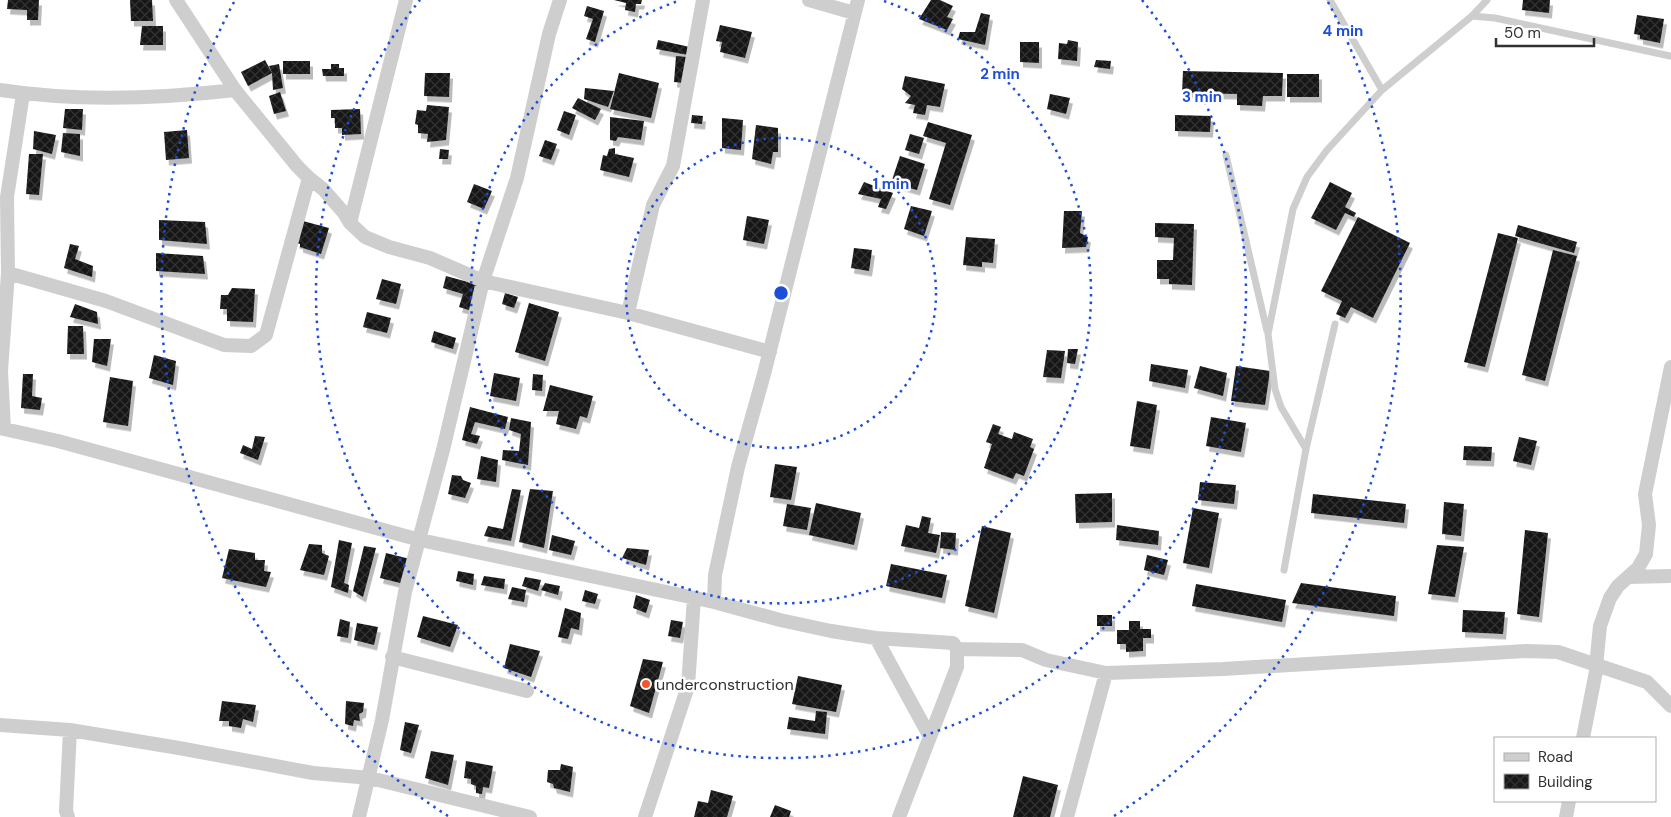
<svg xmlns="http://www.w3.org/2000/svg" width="1671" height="817" font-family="'DM Sans',sans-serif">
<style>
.building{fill:url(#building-cross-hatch);filter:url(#shadow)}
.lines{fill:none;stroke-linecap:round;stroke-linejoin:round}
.service{stroke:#cecece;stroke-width:7}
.minor{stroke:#cecece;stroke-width:14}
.ring{fill:none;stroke:#1d4ed8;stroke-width:2.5;stroke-dasharray:2.5 5}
.poi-dot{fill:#ef562d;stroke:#fff;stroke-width:2}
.labels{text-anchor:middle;stroke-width:5;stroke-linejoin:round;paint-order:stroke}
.poi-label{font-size:16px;fill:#313131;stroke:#fff;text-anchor:start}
.centre{fill:#1d4ed8;stroke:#fff;stroke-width:2.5}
.ring-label{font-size:15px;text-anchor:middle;font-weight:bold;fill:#1d4ed8;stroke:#fff;stroke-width:5;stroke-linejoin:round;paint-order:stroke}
</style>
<defs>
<pattern id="building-cross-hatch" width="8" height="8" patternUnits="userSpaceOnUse" patternTransform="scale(1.25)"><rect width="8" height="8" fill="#181818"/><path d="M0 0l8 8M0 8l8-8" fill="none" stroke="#313131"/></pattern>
<filter id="shadow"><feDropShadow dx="3" dy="5.5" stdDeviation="0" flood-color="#0004"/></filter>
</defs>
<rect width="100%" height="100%" fill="#fff"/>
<!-- building -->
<path class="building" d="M8,0h31l-1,20h-11v-10l-20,-1z
M130,0h22l1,21h-22z
M614,0h28l-1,4h-5l-1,8 -10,-2 1,-7z
M931,0h9l13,6 -6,11 6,2 -6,11 -28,-11z
M1523,0h27l-1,13 -27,-3z
M587,6l17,5 -9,31 -9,-3 7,-20 -9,-3z
M981,13l9,2 -5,30 -27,-6 2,-7h15z
M1637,15l27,4 -4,24 -20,-4v-4l-6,-1z
M720,25l32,7 -7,26 -25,-6 2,-10 -6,-1z
M142,26h21v19h-23z
M658,40l32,7 -2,8 -32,-6z
M1068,40l10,2 -1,19 -19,-2 1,-16 8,1z
M1020,42h19v21l-19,-1z
M676,56l11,1 -3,26 -10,-1z
M265,60l7,13 -3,-7 10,-2 4,24 -10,2 -1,-17 -24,13 -7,-14z
M1096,60l15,1 -1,8 -16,-2z
M283,61h27v13h-27z
M331,64h8v4h5v8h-21l-1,-7h9z
M1183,71l100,2 -1,23h-19l-1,10 -25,-1v-11l-55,-1z
M425,73h25l-1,24 -25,-1z
M619,73l40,10 -8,35 -41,-9z
M1287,74h32v23h-32z
M905,76l40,8 -5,23 -13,-2 -2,10 -12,-2 2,-8 -10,-2 6,-7 -9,-7z
M585,88l29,3 -6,16 -24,-8z
M280,92l6,19 -12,3 -5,-18z
M1050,94l20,4 -4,16 -19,-5z
M578,98l23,11 -6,11 -23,-12z
M427,105l22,2 -3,33 -19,2 1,-8 -10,-1v-8l-3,-1 2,-14 9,1z
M65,109h18l-1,21 -19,-2z
M360,109l1,25 -19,1v-7h-7v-10h-4v-8z
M564,111l12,4 -7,20 -12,-5z
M692,115l11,1 -1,8 -11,-1z
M1175,115l36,1 -1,16 -35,-1z
M610,117l34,4 -3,19 -23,-3 -2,4 -6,-1z
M722,118l21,2 -2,30 -19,-2z
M928,122l44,13 -22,70 -21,-6 17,-56 -23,-7z
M756,125l22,3v24h-5l-2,12 -19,-5z
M187,130l2,28 -23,2 -2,-28z
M34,131l22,4 -4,19 -19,-5z
M63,133l17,1v22l-19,-4z
M910,134l14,4 -5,16 -14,-4z
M545,140l12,4 -6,16 -12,-4z
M615,148v6l19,4 -5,19 -29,-7 3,-15 4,1 2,-7z
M440,149l9,1 -1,9h-9z
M29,154h14l-4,41 -13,-1z
M900,156l25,8 -8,26 -26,-7z
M864,182l29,11 -7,16 -8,-2 3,-8 -23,-5z
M1330,182l22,11 -7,14 11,6 -2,4 -9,-4 -9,17 -25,-12z
M474,184l18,7 -8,18 -17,-7z
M911,206l21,5 -8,25 -20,-7z
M1064,211h18l-2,22 8,4 -2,10 -24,1z
M747,216l22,4 -5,24 -21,-4z
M1358,217l52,26 -37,75 -22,-11 -6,11 -9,-4 6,-13 -21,-10z
M159,220l46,2 2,22 -48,-4z
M303,221l26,7 -8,26 -21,-7v-3l-4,-1z
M1155,223l39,1 -2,61 -23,-1v-5h-12v-19h16l1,-22 -19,-1z
M1518,225l59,17 -3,11 -59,-17z
M1498,233l20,5 -33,129 -21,-5z
M966,237l29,2 -2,24 -11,-1v5l-19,-2z
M70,244l9,2 -4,13 18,7 -1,11 -28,-9z
M854,248l18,2 -3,21 -18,-3z
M1553,250l24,6 -32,125 -23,-6z
M156,253l47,3 2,18 -49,-3z
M446,276l33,9 -7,26 -13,-4 4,-13 -20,-6z
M382,279l19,5 -5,20 -20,-5z
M232,288l23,1 -2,33 -26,-1v-12h-7l1,-14h7z
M505,293l13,4 -4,11 -12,-4z
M529,303l30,9 -14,49 -30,-9z
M75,304l22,8 1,12 -28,-7z
M367,312l24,6 -4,15 -24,-6z
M68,326h15l1,28h-17z
M434,331l22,7 -3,11 -22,-7z
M94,339h17l-4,27 -15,-4z
M1068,349h10l-3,15 -8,-1z
M1047,350l18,1 -4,27 -18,-1z
M154,355l22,6 -3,24 -24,-7z
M1151,364l37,6 -3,18 -36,-7z
M1200,366l27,7 -4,23 -29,-8z
M1236,366l34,5 -5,34 -34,-4z
M494,373l26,5 -4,23 -26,-5z
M23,374h10l-1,22 10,2 -2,12 -19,-2z
M533,374l10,1 -1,16 -10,-1z
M110,377l23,4 -5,45 -25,-4z
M550,385l43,11 -6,22 -7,-2 -4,13 -20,-5 3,-13h-16z
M1137,401l20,4 -7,44 -20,-3z
M470,407l38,10 -3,12 -30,-7 -4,12 9,2 -3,8 -15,-4z
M1211,417l35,6 -5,29 -35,-6z
M511,418l20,4 -3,43 -26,-5 1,-10 16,1 2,-17 -12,-4z
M993,424l8,3 -3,7 14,5 2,-7 19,7 -3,8 4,2 -10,27 -8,-3 -3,6 -29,-11 8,-24 -6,-2z
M255,436l10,1 -7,23 -18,-7 3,-8 9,4z
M1519,437l18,4 -6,24 -18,-4z
M1464,446l28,1 -1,14 -28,-1z
M481,456l17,4 -2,22 -19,-3z
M775,464l22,3 -6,33 -21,-3z
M452,475l9,1 2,4 8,3 -6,15 -17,-4z
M1200,482l36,3 -2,19 -36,-4z
M512,489l9,1 -10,51 -27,-5 4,-10 15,3z
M530,489l23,2 -9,57 -25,-6z
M1112,493v29l-36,1 -1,-29z
M1313,494l93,10 -2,19 -93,-10z
M1444,502l20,2 -3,32 -19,-2z
M816,503l45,10 -7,32 -45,-10z
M787,504l24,4 -4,22 -24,-4z
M1193,508l26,5 -10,55 -26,-5z
M922,516l9,2 -3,15 12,2 -4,18 -35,-7 5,-21 13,3z
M1117,525l42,6 -1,14 -42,-5z
M982,526l29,7 -17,80 -29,-7z
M1525,530l23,3 -9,84 -22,-3z
M941,532l15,1 -1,17 -15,-2z
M552,535l23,6 -4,14 -22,-5z
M339,540l13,3 -8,40 5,2 -1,8 -17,-6z
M309,544l13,1v8l7,3 -5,19 -24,-5z
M1437,545l27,2 -9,50 -27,-3z
M364,546l12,2 -13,49 -10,-6z
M627,548l22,2 -3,15 -24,-7z
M229,549l26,4v7h10l-1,11 7,1 -5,15 -44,-9z
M386,553l24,6 -6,25 -24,-6z
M1147,555l21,5 -4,15 -20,-5z
M891,564l56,11 -5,23 -56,-12z
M458,571l16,3 -1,11 -17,-4z
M484,576l21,3 -1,10 -23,-4z
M525,577l16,3 -3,11 -16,-5z
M545,583l15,3 -2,9 -17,-5z
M1301,583l95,13 -2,20 -102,-13z
M1196,584l90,16 -4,22 -90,-16z
M512,587l14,3 -2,12 -16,-3z
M585,590l13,4 -3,10 -13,-3z
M636,595l14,5 -4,13 -13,-5z
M565,608l16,5 -2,17 -8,-2 -3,11 -10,-2z
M1463,610l42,2 -2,22 -41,-2z
M1097,615h15v11h-15z
M423,616l35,9 -8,22 -33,-10z
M340,619l10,3 -2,16 -11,-2z
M671,620l12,2 -3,16 -12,-2z
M1129,621h11v8h11v9h-8v13l-17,1v-8h-9v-14h12z
M357,623l21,4 -4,18 -20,-5z
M510,644l30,7 -9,26 -27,-9z
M643,659l20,3 -14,51 -19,-7z
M798,676l44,9 -6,27 -44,-8z
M222,701l34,4 -3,17 -10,-3 -2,9 -12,-2v-5h-10z
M346,701l18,2 -1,9 -4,2 1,7 -6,-1 -1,6 -8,-2z
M816,711l11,1 -2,22 -38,-5 2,-12 26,4z
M405,722l14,3 -8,28 -11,-3z
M431,751l23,4 -6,30 -23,-7z
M466,761l27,5 -4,22 -6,-1 -1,7 -6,-1v-7l-5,-2v-5l-7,-1z
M561,764l12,3 -3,25 -16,-4 -1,-4 -6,-2 1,-12h12z
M1023,776l35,9 -8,32h-37z
M711,790l22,6 -6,21h-33l4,-16 10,2z
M775,805l16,6 -2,6h-19z"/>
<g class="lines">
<!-- service -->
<path class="service" d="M1330,0l52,90
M1472,16l23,2 175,38
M1226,155l41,176
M1306,449l-25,-42 -6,-18 -7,-55 25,-125 14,-32 20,-27 55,-60 90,-74 15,-16
M1284,570l22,-121 29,-125"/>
<!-- minor -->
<path class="minor" d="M176,0l59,90 62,76 12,12 14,11 21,24 6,10 15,14 24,10 41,11 53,23 145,32 142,39
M809,0l45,13
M0,90c77,12 157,9 235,0
M350,223l56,-223
M8,273l98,28 118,44 27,1 15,-11 43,-157
M628,313l25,-108 20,-39 30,-166
M0,428l58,13 362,99 294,62 66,18 51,11 45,7 77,5 4,6v18l-58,150
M4,429l-3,-58 7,-98 -1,-76 16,-103
M1628,577l43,-1
M714,602l1,-27 23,-108 26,-93 94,-374
M876,638l54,99
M957,649l65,1 24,10 60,13 117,-4 304,-18 31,1 89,30 24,24
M392,657l135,34
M1596,666l4,-40 10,-28 8,-12 20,-18 8,-14 3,-29 -4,-31 26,-127
M0,725l70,5 109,18 134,25 57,5 160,39
M1583,738l14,-72
M68,817l-2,-6 4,-81
M359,817l23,-97 23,-128 38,-142 40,-169 34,-103 32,-144 11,-34
M645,817l43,-131 6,-88
M1067,817l39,-144
M1566,817l3,-16"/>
</g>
<!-- distance rings -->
<g class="ring">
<circle cx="781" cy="293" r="155"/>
<path d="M884 1A310 310 0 1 1 678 1"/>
<path d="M1142 0A465 465 0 1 1 420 0"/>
<path d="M448 816A620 620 0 0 1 234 2M1328 2A620 620 0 0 1 1114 816"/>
</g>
<!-- markers -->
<circle class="poi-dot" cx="646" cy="684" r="5"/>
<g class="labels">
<!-- poi labels -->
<g class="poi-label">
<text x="656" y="690">underconstruction</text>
</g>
</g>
<circle cx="781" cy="293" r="8" class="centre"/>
<g class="ring-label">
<text x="1343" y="36">4 min</text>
<text x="1000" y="79">2 min</text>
<text x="1202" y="102">3 min</text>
<text x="891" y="189">1 min</text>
</g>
<!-- legend -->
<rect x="1494" y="737" width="162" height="65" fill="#ffffff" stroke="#adadad"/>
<rect x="1504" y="753" width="25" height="8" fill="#cecece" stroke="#adadad"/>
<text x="1538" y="762" font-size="15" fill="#313131">Road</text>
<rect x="1504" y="774" width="25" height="15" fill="url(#building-cross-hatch)" stroke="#adadad"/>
<text x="1538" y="787" font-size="15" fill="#313131">Building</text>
<!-- scale -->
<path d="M1496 38v8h98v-8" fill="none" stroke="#313131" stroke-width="2.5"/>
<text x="1504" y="38" font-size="15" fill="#313131" stroke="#ffffff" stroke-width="4" paint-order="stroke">50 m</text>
</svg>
